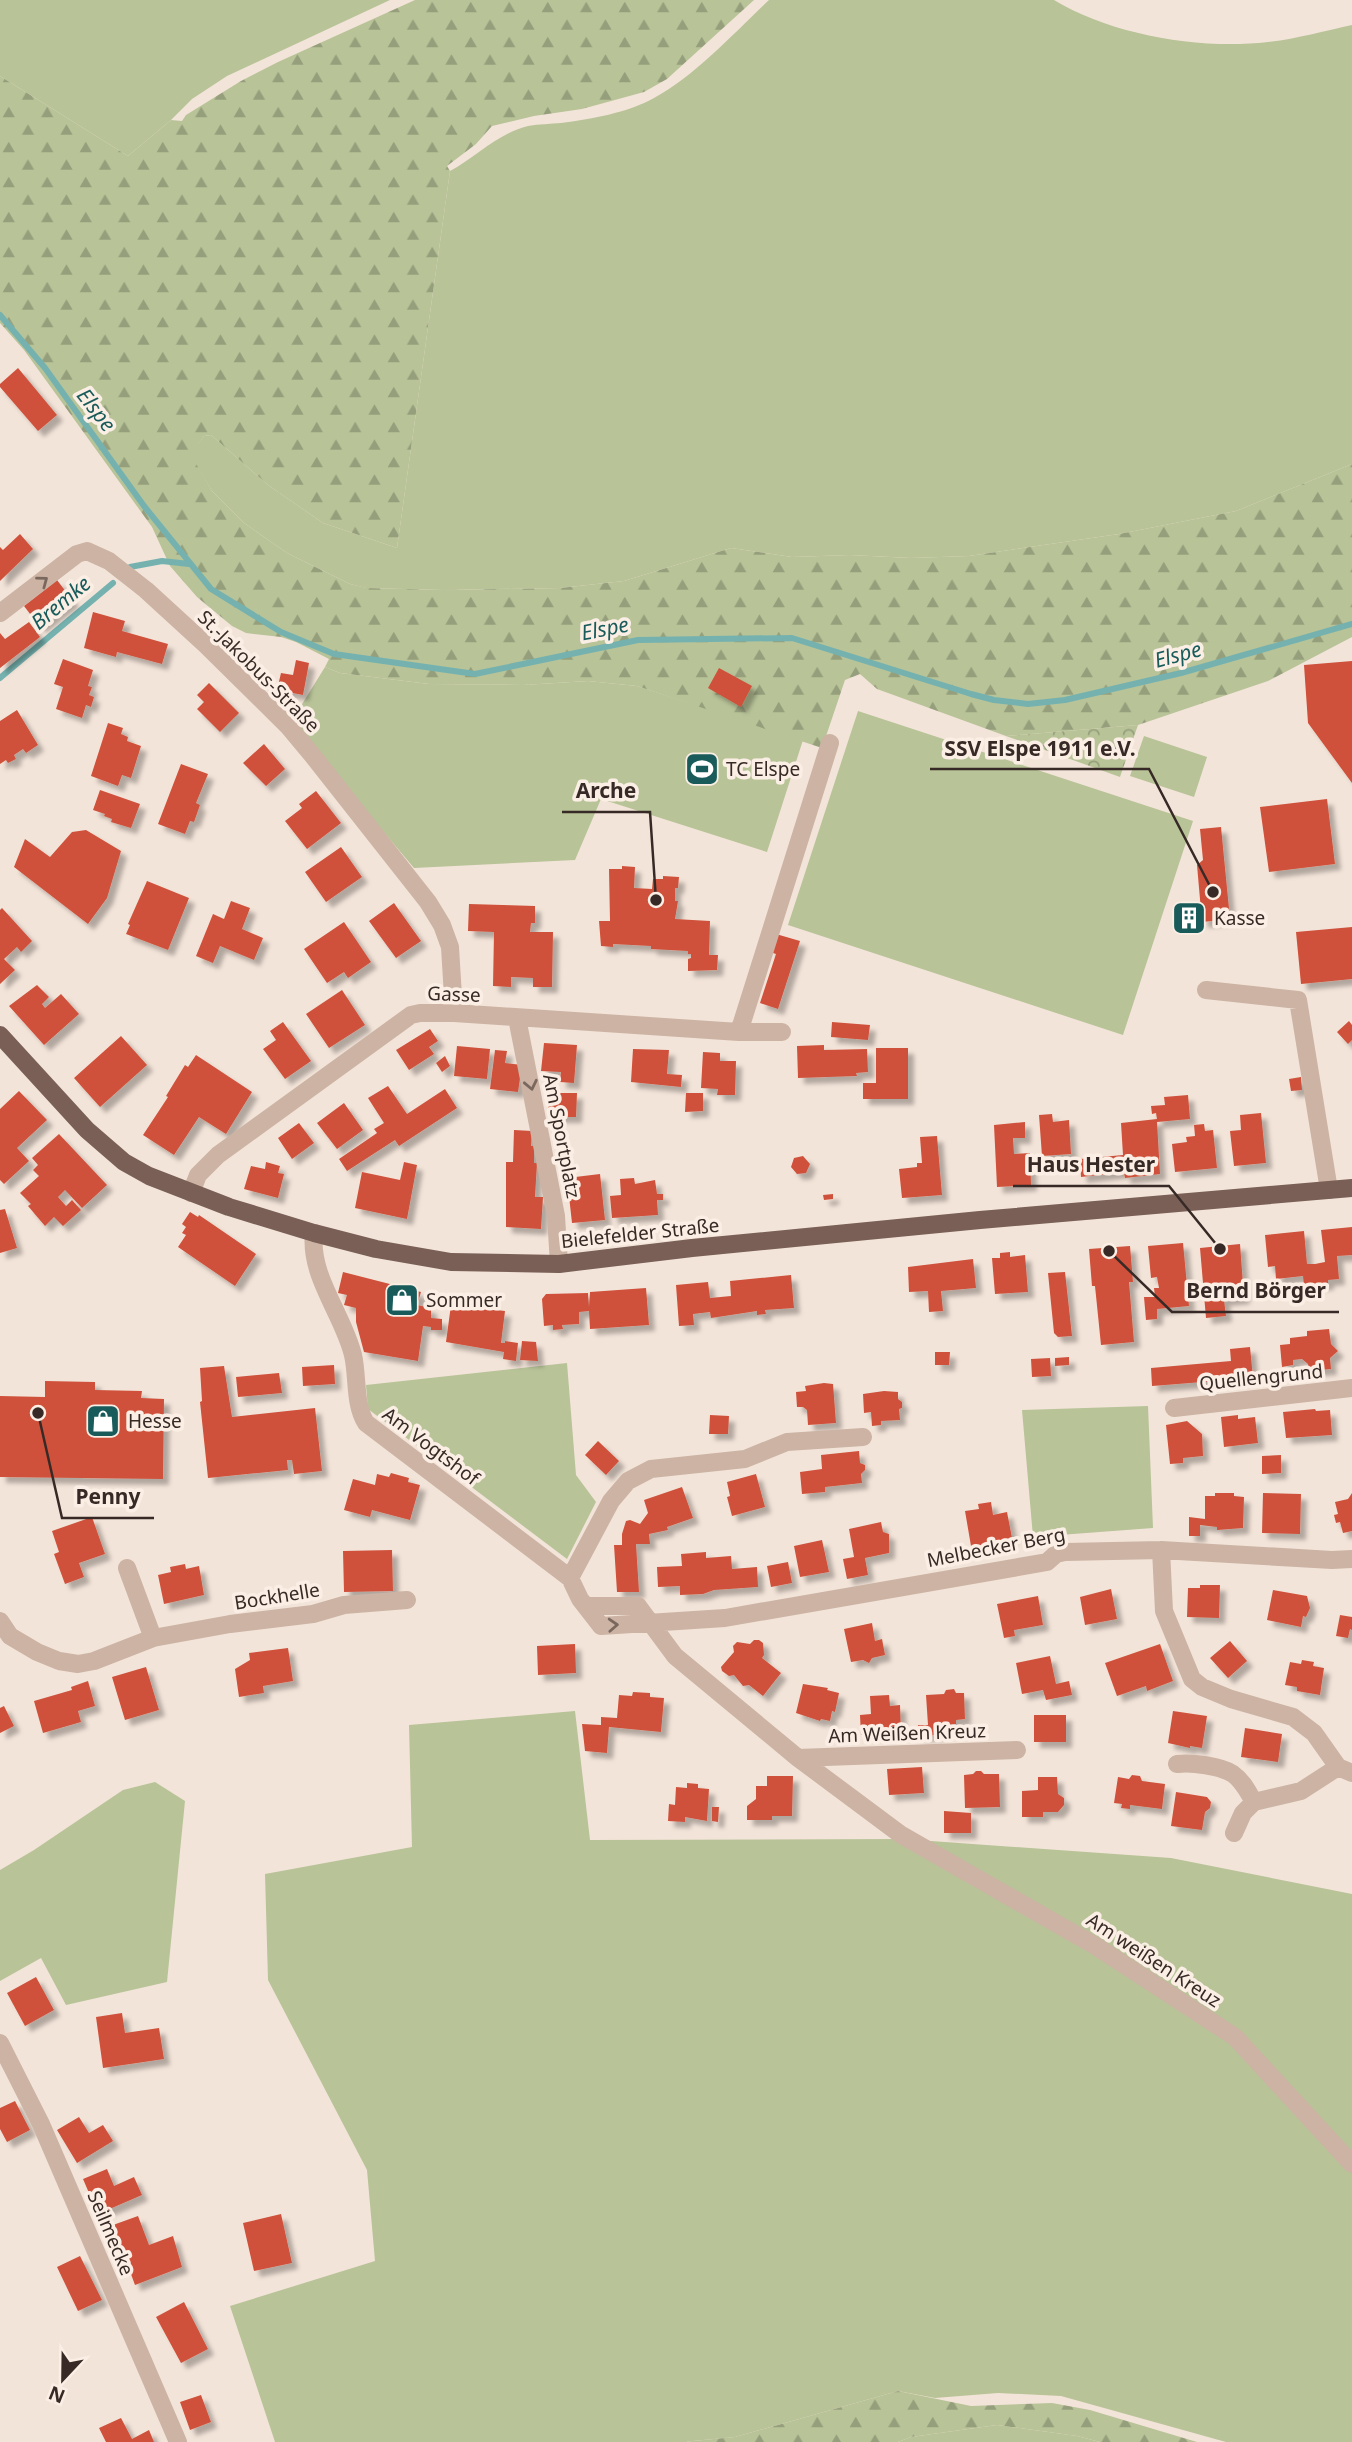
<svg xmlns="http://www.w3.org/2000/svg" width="1352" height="2442" font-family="'Noto Sans',sans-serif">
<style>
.grass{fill:#b8c398}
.forest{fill:url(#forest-firs)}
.park{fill:url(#park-crowns)}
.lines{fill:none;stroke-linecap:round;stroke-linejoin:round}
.stream{stroke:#75b2af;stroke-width:6}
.building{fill:#cf513b;filter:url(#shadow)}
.minor{stroke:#ccb3a4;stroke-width:18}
.primary{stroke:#7a5f56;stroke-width:18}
.oneway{stroke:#7a685f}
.labels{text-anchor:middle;stroke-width:7;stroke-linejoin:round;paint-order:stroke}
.street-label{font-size:19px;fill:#372a26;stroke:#fbefe5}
.poi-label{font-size:19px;fill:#372a26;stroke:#fbefe5;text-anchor:start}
.water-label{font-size:21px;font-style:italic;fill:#195b5a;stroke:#fbefe5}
.leader{fill:none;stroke:#372a26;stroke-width:2.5}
.callout-dot{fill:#372a26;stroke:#fbefe5;stroke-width:2.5}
.callout-label{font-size:21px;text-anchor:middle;font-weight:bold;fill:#372a26;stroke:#fbefe5;stroke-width:7;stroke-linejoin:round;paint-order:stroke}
</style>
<defs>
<pattern id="forest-firs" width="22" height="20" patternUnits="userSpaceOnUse" patternTransform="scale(1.75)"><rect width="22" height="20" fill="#b8c398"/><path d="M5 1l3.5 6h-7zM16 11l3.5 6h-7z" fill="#969f7c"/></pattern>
<pattern id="park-crowns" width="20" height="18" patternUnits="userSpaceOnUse" patternTransform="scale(1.75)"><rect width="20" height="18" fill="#b8c398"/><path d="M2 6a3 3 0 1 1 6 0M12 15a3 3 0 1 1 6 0" fill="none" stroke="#969f7c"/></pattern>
<filter id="shadow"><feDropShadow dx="6" dy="6" stdDeviation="2" flood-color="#0004"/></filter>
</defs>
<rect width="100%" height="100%" fill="#f3e4d9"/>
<!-- grass -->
<path class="grass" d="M0,0h390l-163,76 -35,23 -21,21 -43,36 -128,-80z
M769,0h285c58,35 146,50 214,42 28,-3 56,-11 84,-17v439l-116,47 -117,23 -150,22 -58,2 -61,-3 -58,2 -61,-9 -107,33 -64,7 -117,2 -77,-2 -16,-4 -63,-31 -43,-30 -32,-32 -22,-36 14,-19 7,-1 57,50 55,38 74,25 53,-377c26,-14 48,-38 78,-45 11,-2 22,-2 33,-3 30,-4 66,-10 93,-25 41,-22 81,-66 115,-98z
M325,667l15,6 89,11 94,1 65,-4 49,5 166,54 -36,112 -166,-53 -26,61 -161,8 -123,-146z
M858,711l335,110 -70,214 -335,-110z
M1144,736l63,21 -13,40 -64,-21z
M567,1363l9,112 20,27 -29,57 -199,-150 -2,-24z
M1148,1406l5,122 -120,9 -11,-127z
M575,1711l15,129 313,-1 268,19 181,36v548h-126l-165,-46 -63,-3 -63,5 -37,-7 -163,46 -53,5h-407l-45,-136 145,-45 -8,-91 -99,-190 -3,-106 147,-27 -3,-122z
M155,1782l30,19 -18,181 -101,23 -25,-47 -41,23v-111l34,-20 89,-60z
M997,2425l80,11 23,6h-202l13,-5z"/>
<!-- forest -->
<path class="forest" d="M415,0h339l-87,79 -23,13 -62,17 -48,7 -42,10 -16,18 -29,22 3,5 -53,377 -74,-25 -55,-38 -57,-50 -7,1 -13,19 21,36 32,32 43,30 63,31 17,4 76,2 117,-2 64,-7 107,-33 61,9 58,-2 61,3 58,-2 150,-22 117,-23 116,-47v173l-84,44 -130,44 -132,11 -129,-47 -17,-15 -15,6 -23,68 -185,-62 -49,-5 -65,4 -94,-1 -89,-11 -15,-6 4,-8 -33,-17 -15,-5 -35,-4 -14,-7 -35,-29 -27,-31 -18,-39 -128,-177 -24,-27v-247l128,80 43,-36 11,1 4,-6 55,-34 37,-19z
M898,2391l73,15 81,-3 38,7 107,32h-97l-23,-6 -80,-11 -86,12 -13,5h-216l53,-5z"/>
<!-- park -->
<path class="park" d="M1138,725l-18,52 -114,-41z"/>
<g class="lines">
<!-- stream -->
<path class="stream" d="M0,315l45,53 99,138 67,83 70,43 53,22 141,20 163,-34 154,-2 179,56 23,6 34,4 37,-4 116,-27 171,-49
M130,567l32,-6 27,3
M0,678l113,-95"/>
</g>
<!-- building -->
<path class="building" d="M18,368l39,47 -19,16 -38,-44v-3z
M20,534l13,15 -33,32v-34l3,3z
M57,580l16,21 -33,26 -16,-21z
M93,612l32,9 -3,10 46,13 -6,20 -45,-12 -1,5 -32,-9z
M29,622l11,15 -40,31v-35l5,6z
M63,659l30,11 -5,16 4,1 -3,8 5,2 -3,10 -5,-2 -4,13 -26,-9 7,-22 -9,-3z
M296,660l13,3 -6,32 -26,-5 4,-17 12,2z
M1352,661v122l-44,-60 -4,-58z
M719,668l33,18 -11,21 -33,-19z
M209,683l30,30 -19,19 -23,-23 7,-7 -7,-7z
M17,710l21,35 -12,8 -3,-4 -9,6 2,4 -8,4 -2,-3 -6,4v-43z
M108,723l15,5 -2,6 7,3 -1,4 14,5 -10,32 -9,-3 -4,11 -27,-10z
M264,744l21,25 -19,17 -23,-23z
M181,764l27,10 -12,29 4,2 -6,17 -4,-1 -5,13 -27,-10z
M100,790l40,14 -9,24 -20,-6 1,-3 -8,-3 1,-2 -12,-4z
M316,791l25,32 -34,26 -22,-28 17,-13 -3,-4z
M1327,799l8,65 -66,8 -9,-65z
M1221,827l9,92 -28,3 -5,-57 6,-5 -3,-31z
M86,830l35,21 -14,47 -19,26 -74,-57 11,-28 25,18 22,-25z
M341,847l21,30 -36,25 -21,-30z
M622,866l13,1 -1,21 18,1 1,-10h10v-3l16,1 -1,11h-3v13h3l-3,18 35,2 -1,34h9l-1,15 -29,1v-12l3,-1v-4h-3v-3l-37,-2v-3l-38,-2v3l-12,-1 -2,-25h11l-1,-52h13z
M147,881l42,17 -21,52 -42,-16 4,-9 -2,-1z
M231,901l19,7 -8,21 21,9 -9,22 -34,-14 -7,17 -17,-7 17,-42 11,5z
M394,903l27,38 -25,17 -27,-37z
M469,904l66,2v17h-4l-1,9h23l-1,55h-19v-9l-22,-1v10l-18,-1 1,-54 -26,-1z
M2,908l30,33 -11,11 -4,-5 -13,12 11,11 -15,14v-74z
M1186,912l9,3 -3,10 -9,-3z
M344,922l27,40 -23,16 -4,-6 -17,11 -23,-34z
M1352,927v52l-51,5 -5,-52z
M776,934l24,7 -22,68 -18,-6 16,-49 -6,-2z
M37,985l12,12 -7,7 3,4 16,-14 18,20 -35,31 -35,-39z
M342,990l23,35 -36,23 -23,-34z
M1349,1021l3,4v15l-4,4 -11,-12z
M283,1022l28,39 -26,18 -22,-30 13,-9 -6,-9z
M832,1022l38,3 -2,15 -37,-3z
M430,1029l8,12 -9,6 5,7 -25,16 -13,-20z
M121,1036l26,29 -47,42 -26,-29z
M544,1043l33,2 -3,38 -14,-1 1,-10 -20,-1z
M824,1045v5l43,-1 1,23 -12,1 1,3 -59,2 -1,-32z
M457,1046l33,3 -3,30 -33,-3z
M876,1048h32v51h-45v-16h13z
M633,1049l36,1 -2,24 15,1 -1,12 -50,-5z
M495,1050l12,1 -2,12 17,2 -4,27 -28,-3z
M703,1052l17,1v8h16l-1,34h-18l1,-6 -17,-1z
M196,1055l56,37 -26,42 -27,-17 -25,38 -31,-20 25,-38 -2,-1 19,-31 3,2z
M445,1056l5,10 -8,6 -6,-9z
M1301,1077l1,13 -11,1 -2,-12z
M388,1086l19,28 38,-25 12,19 -58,38 -4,-6 -48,31 -8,-12 38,-26 -3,-4 10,-6 -16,-25z
M19,1091l28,29 -30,28 12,13 -25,23 -4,-4v-71z
M549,1093h28l-1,24h-25l1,-4h-4z
M686,1093h17v18l-18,1z
M1188,1095l2,24 -33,3 3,52 -35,4 -1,-6 -43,5 -1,-18 43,-4 -2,-32 36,-4 -1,-6 -4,1 -1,-8 14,-1 -1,-8z
M344,1103l19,27 -26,19 -20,-26z
M1261,1113l5,50 -32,3 -4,-35 11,-1 -1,-15z
M1052,1114l1,8 16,-2 2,34 -29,2 -3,-41z
M1025,1122v16h-12l1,16 16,-1 1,32 -34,2 -3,-62z
M299,1123l15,20 -22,16 -14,-21z
M1204,1124l1,7 8,-1 4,38 -42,4 -3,-28 15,-2 -1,-5 9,-1 -1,-11z
M514,1130l18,1 -1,15h3v17h3l-2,34h8l-2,32 -35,-2v-65h7z
M59,1134l48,51 -25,23 -17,-18 -7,7 8,9 6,-6 9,10 -18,16 -9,-9 -9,9 -17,-20 3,-2 -11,-11 19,-17 -6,-6 5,-5 -6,-7z
M937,1136l5,59 -40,3 -3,-29 18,-2v-4h5l-2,-26z
M803,1156l7,8 -4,9 -9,1 -6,-7 3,-9z
M266,1162l14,4 -2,7 6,1 -6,24 -34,-9 7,-23 14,3z
M404,1162l13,3 -10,54 -52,-11 7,-36 38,8z
M600,1174l5,46 -33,3 -5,-45z
M634,1178l1,6 20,-4 2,14h6v6h-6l1,15 -46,3 -2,-22 11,-1 -1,-16z
M833,1194v5l-9,1 -1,-5z
M5,1209l12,39 -17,5v-43z
M190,1212l8,5 1,-2 57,39 -21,32 -57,-39 8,-12 -4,-2 4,-6 -4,-3z
M1352,1227v28l-15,1 2,23 -11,1v4l-24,2 -1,-10 -27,3 -1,-13 -7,1 -3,-32 39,-4 3,33h8l10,-2 -4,-32z
M1183,1243l6,63 -32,3v10l-11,1 -2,-23h11l-1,-9h5l-2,-11 -6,1 -3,-32z
M1240,1244l4,54 -20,2 2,16 -20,2 -6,-70z
M1130,1246l3,36h-4l5,60 -33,3 -6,-59h-3l-3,-37z
M1010,1252v5l15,-2 3,37 -33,2 -3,-36h8v-5z
M973,1259l3,29 -35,3 2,20 -14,1 -1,-21 -19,1 -1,-25z
M343,1272l78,20 -4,13 14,3v10l11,1v11h-11v-3l-8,-1 -5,35 -54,-9 -8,-30v-14l-12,-3 3,-10 -9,-2z
M1065,1272l7,64 -14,1 -4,-4 -6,-60z
M791,1275l3,33 -29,2 1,4 -9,1v-4l-46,7 -1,-6 -17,2 1,11 -15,1 -3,-41 32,-3 2,16 21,-2 -1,-15z
M646,1288l3,37 -59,4 -1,-18 -10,1v12l-17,1 1,4 -10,1v-5l-9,1 -2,-27 4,-5 42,-1 1,14 1,-15z
M451,1305l54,6 -4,32h4v-2l13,2 -2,18 -13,-2 1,-7 -58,-10z
M1329,1329l2,15 7,7 -8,7 1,11 -22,2 -1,-7 -6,-5 -9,1v5l-11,2 -2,-22 10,-1v-6l17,-2v-5z
M522,1341l14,1 2,19 -18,-1z
M1250,1347l3,31 -101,8 -1,-18 80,-7 -1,-12z
M935,1352h15l-1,13h-14z
M1069,1357v8l-14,1v-8z
M1050,1358l1,18 -19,1 -1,-18z
M334,1365l1,19 -32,2 -1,-19z
M224,1366l8,51 83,-9 7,63 -28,3 -2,-14h-5l1,10 -80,8 -8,-76 2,-1 -2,-33z
M279,1373l3,20 -44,4 -2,-20z
M45,1381l50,1v8l47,1 -1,7 23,1 -1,80 -163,-2v-81l45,1z
M824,1383l9,1 3,39 -28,2 -1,-15 -4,-3h-6l-1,-15 10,-1 -1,-5z
M884,1391l14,1v7l4,3v6l-3,1 1,11 -19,1v4l-9,1 -1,-14 -7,1 -1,-19z
M1315,1409l1,2 14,-1 2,25 -46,3 -3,-26z
M710,1415l19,1 -1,18h-19z
M1238,1415v4l17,-2 3,26 -34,4 -3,-30z
M1187,1421l15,13 1,22 -20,2v5l-13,1 -4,-39z
M598,1441l21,20 -13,14 -21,-20z
M859,1451l1,12 5,2v5l-4,4 1,9 -37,4v5l-23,2 -2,-22 22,-3 -1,-14z
M1281,1455v18l-19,1v-18z
M391,1473l18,5 -1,4 12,3 -10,35 -38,-10 -2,7 -26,-7 9,-31 22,6 2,-11 12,3z
M756,1474l9,33 -33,9 -5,-19 3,-1 -3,-14z
M682,1487l11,31 -26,9 1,3 -19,4 1,10h-14l3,48h-22l-3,-47h8v-11l4,-13 4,-1 10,4 8,-11 -4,-13z
M1215,1493h19v3l10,1 -1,31 -26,2v-3l-17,-2v11h-11v-19l16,2v-23h10z
M1263,1493l38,1 -1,40 -38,-1z
M1352,1493v38l-9,2 -3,-11 -4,1 -2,-8 4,-1 -3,-12 13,-3z
M991,1502l2,13 14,-3 5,26 -14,3 1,3 -28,2 -6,-35 14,-2 -1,-5z
M92,1517l13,37 -26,9 5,14 -19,7 -11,-30 5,-2 -7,-21z
M881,1522l2,10 6,2v19l-24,5 3,17 -21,4 -4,-20 11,-2 -5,-28z
M822,1540l7,32 -29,5 -6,-31z
M392,1550l1,41 -49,1 -1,-41z
M706,1552v6l25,-2 1,13 25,-2 1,20 -44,3 -11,4 -23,1v-9l-22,1 -1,-20 25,-1 -1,-12z
M788,1562l4,21 -21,4 -4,-21z
M185,1564l1,5 13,-3 5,29 -40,9 -6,-29 13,-3 -1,-5z
M1200,1585h20l-1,33 -32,-1 1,-29h12z
M1111,1589l6,30 -32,6 -5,-28z
M1273,1590l34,6 3,12 -4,9 -3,-1 -2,11 -34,-7z
M1038,1596l5,29 -29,5 1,6 -11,2 -7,-34z
M1340,1615l12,2v13l-2,-1 -2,9 -12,-2z
M872,1623l3,18 7,-2 3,16 -13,3 -3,5 -6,-3 -12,2 -7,-33z
M754,1640h5l4,3 1,12 -2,3 19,15 -18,23 -14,-11 -6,1 -9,-11 -5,1 -7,-5 -1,-4 13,-15 -1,-6 4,-4 13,2z
M1230,1641l17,20 -19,17 -18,-20z
M575,1644l1,29 -38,2 -1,-29z
M1160,1644l13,37 -26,10 -1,-5 -29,10 -12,-33z
M288,1648l5,33 -30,5 1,7 -25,4 -4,-28 15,-9 -1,-7z
M1050,1656l6,28 13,-3 3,14 -26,5 -3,-10 -21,4 -6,-31z
M1302,1660l12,2 -1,4 11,2 -4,27 -23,-4v-4l-12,-2 5,-23 11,2z
M146,1667l13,43 -34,10 -13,-43z
M88,1681l7,25 -17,5 3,11 -38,11 -9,-32 38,-11 -1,-3z
M803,1684l25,4 -1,2 12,3 -4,19 -3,-1 -2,10 -9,-2 -1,2 -24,-8z
M954,1689l2,4h8l1,26 -9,1v4l-18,1v10l-19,1 -1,-11h10l-2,-30 18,-1 2,-4z
M633,1692l17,1v4l14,1 -3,34 -52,-5 -2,26 -22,-2 -3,-27 19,1v-8l16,1 2,-23 13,1z
M889,1695l1,11 10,-1 1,28 -19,1 -1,-4h-9v4l-11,1 -1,-20 11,-1 -1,-18z
M4,1706l10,20 -14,7v-25z
M1173,1711l34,5 -5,32 -12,-2v2l-22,-5z
M1034,1715h32v27h-32z
M1245,1728l37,6 -4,28 -37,-5z
M922,1767l2,26 -35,2 -2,-26z
M976,1771h5l3,3h15l1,33 -35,1 -1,-33 9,-1z
M1132,1775l8,1 2,5 23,3 -3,25 -32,-4v4l-9,-1 1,-4 -8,-1 4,-26 11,2z
M767,1776h26l-1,40h-20v4h-25v-14l9,-7v-13h11z
M1038,1777h19l1,17 6,4v7l-6,7h-15v5h-21v-26l16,-1z
M687,1783l11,1v4l11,1 -2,32 -22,-4v5l-17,-1 1,-17 6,1 1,-18 11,1z
M1176,1792l31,5 4,5 -1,6 -5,4 -3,18 -31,-4z
M712,1807h7l-1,15 -6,-1z
M944,1811l27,2v20h-27z
M36,1977l18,33 -29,16 -18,-33z
M122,2013l3,20 34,-5 5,31 -61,9 -7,-51z
M15,2101l15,29 -23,12 -7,-13v-21z
M79,2117l10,16 14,-8 10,16 -36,22 -20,-33z
M107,2169l7,17 20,-9 8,18 -44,19 -15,-35z
M281,2214l11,49 -38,8 -11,-48z
M138,2216l11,29 24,-9 9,31 -47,18 -22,-60z
M80,2256l22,44 -24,11 -21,-44z
M184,2302l24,47 -27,14 -25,-46z
M201,2395l10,27 -21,8 -10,-28z
M121,2418l11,21 17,-9 5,12h-48l-7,-14z"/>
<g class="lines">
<!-- minor -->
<path class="minor" d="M0,613l77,-59 10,-3 22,10 37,29 59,54 83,82 25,30 115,146 14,23 8,22 4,66
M1206,990l92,10 31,190
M517,1018l39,198 3,48
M739,1032l91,-289
M191,1193l7,-18 20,-20 193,-140 9,-2h34l285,19h43
M314,1233c-5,43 29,81 39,122 5,22 1,49 13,68l204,155 10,21 21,27 124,-8 322,-56 9,-8 9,-2 96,-2 171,10 20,-1
M1174,1408l178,-20
M1161,1550l3,61 28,68 10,8 29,12 62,18 21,16 24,34 14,6
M127,1568l26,70
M570,1578l41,-77 17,-20 23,-12 94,-10 42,-17 76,-5
M586,1606h52l37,50 123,102 102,76 194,111 141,92 117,127
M0,1621l10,15 27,16 22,9 19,3 16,-3 59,-23 77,-14 83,-10 31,-9 63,-5
M798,1758l219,-8
M1177,1764c14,-2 44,2 56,10 10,7 15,18 21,28l47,-11 37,-24
M1234,1833l9,-20 11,-11
M0,2043l41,81 137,318"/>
<!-- primary -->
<path class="primary" d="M0,1035l87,95 37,32 25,14 80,31 85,26 62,16 75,13 108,2 133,-16 288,-28 372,-32"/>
</g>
<!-- one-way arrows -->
<defs><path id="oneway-chevron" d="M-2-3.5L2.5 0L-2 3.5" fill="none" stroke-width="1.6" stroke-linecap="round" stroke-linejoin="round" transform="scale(1.75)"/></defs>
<g class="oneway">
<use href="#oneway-chevron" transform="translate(43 581) rotate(-37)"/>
<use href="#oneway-chevron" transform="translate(531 1085) rotate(78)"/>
<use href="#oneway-chevron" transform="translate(613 1625) rotate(-3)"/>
</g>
<!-- icons -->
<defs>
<g id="stadium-square" transform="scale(1.75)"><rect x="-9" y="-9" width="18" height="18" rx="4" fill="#195b5a" stroke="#fbefe5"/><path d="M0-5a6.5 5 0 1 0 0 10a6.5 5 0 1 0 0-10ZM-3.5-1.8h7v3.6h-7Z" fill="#fff"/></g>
<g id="building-square" transform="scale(1.75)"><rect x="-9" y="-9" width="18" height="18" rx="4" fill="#195b5a" stroke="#fbefe5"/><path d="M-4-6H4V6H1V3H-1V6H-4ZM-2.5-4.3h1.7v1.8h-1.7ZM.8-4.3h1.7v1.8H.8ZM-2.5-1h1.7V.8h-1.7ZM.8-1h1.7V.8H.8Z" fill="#fff"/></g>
<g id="shop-square" transform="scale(1.75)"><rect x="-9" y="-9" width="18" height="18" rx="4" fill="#195b5a" stroke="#fbefe5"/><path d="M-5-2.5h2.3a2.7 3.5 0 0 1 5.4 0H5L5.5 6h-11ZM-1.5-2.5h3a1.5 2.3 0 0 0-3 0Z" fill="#fff"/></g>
</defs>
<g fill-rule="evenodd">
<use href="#stadium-square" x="702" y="769"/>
<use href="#building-square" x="1189" y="918"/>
<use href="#shop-square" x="402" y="1300"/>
<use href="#shop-square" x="103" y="1421"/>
</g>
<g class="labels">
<!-- street labels -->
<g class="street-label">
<text transform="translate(259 671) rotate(45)" y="7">St.-Jakobus-Straße</text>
<text transform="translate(454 994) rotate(2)" y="7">Gasse</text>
<text transform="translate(562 1136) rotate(79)" y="7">Am Sportplatz</text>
<text transform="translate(640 1233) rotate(-6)" y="7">Bielefelder Straße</text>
<text transform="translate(1261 1377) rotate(-6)" y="7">Quellengrund</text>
<text transform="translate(431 1446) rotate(37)" y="7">Am Vogtshof</text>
<text transform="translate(996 1547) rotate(-11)" y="7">Melbecker Berg</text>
<text transform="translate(277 1596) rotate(-9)" y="7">Bockhelle</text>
<text transform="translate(907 1733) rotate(-2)" y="7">Am Weißen Kreuz</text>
<text transform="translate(1154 1960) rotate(33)" y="7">Am weißen Kreuz</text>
<text transform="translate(111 2233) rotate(67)" y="7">Seilmecke</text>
</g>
<!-- poi labels -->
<g class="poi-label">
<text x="726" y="776">TC Elspe</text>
<text x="1214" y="925">Kasse</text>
<text x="426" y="1307">Sommer</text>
<text x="128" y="1428">Hesse</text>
</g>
<!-- water labels -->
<g class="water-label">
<text transform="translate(96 410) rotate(52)" y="7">Elspe</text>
<text transform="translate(61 603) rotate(-40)" y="7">Bremke</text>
<text transform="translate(605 629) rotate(-11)" y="7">Elspe</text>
<text transform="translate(1178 655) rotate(-15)" y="7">Elspe</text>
</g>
</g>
<!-- callouts -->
<path class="leader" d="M1213 892L1149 769H930M656 900L650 812H562M1220 1249L1169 1186H1013M1109 1251L1172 1312H1339M38 1413L62 1518H154"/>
<g class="callout-dot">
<circle cx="1213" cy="892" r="7"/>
<circle cx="656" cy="900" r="7"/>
<circle cx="1220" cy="1249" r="7"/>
<circle cx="1109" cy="1251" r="7"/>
<circle cx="38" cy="1413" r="7"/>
</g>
<g class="callout-label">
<text x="1040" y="756">SSV Elspe 1911 e.V.</text>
<text x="606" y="798">Arche</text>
<text x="1091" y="1172">Haus Hester</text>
<text x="1256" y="1298">Bernd Börger</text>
<text x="108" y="1504">Penny</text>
</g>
<!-- north arrow -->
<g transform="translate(63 2379) rotate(202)" stroke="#fbefe5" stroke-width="5" paint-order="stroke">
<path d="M0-5L12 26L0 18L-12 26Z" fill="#372a26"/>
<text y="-10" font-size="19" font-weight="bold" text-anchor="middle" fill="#372a26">N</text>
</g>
</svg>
